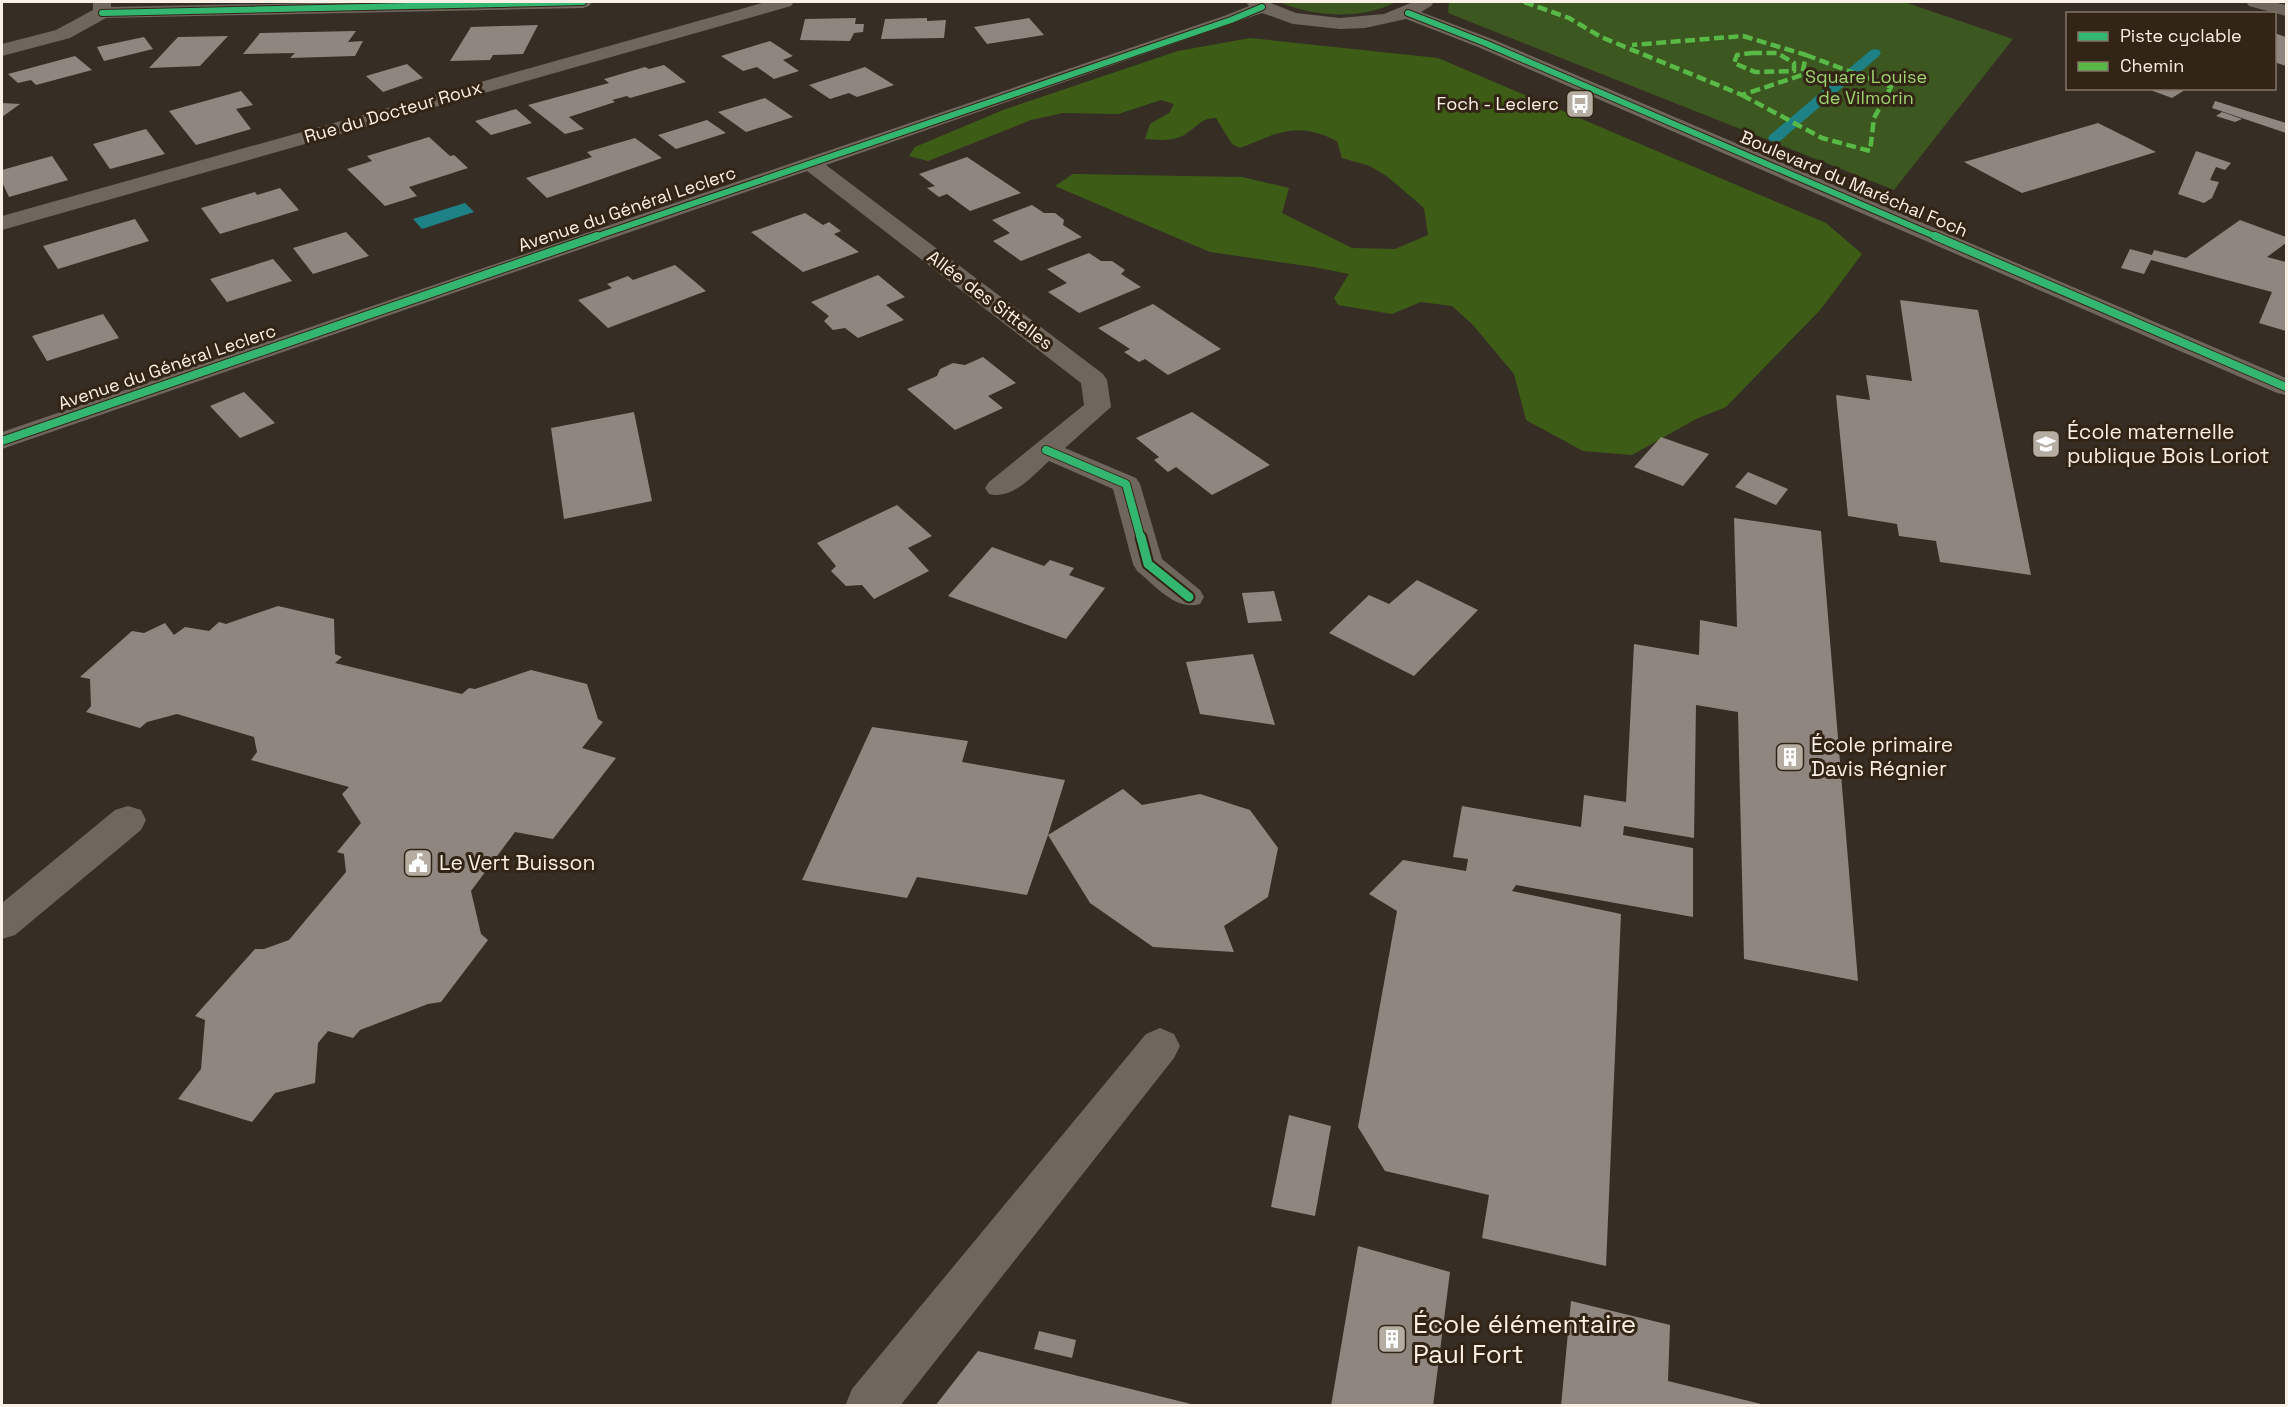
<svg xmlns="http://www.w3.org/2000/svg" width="2288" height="1407" font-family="'Space Grotesk',sans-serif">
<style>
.green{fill:#3c571f}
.forest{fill:#3d5d16}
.water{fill:#1d8185}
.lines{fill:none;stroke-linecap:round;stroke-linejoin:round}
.stream{fill:#1d8185;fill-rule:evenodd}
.building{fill:#8f877f}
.minor{fill:#6f665d;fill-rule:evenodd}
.quiet{stroke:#58b947;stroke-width:4.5;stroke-dasharray:10 4.5;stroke-linecap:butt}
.cycleway-far2-casing{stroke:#332515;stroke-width:8}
.cycleway-far1-casing{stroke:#332515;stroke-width:10}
.cycleway-casing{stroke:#332515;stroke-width:13}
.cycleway-far2{stroke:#33b770;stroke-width:6}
.cycleway-far1{stroke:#33b770;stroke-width:8}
.cycleway{stroke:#33b770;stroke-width:9}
.labels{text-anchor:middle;stroke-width:6;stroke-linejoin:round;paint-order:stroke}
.far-park-label{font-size:18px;fill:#9dd46e;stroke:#332515}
.far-poi-label{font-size:18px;fill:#faf0e6;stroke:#332515;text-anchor:end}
.far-street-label{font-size:18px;fill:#faf0e6;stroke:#332515}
.poi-label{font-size:21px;fill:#faf0e6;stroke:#332515;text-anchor:start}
.near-poi-label{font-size:26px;fill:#faf0e6;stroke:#332515;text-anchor:start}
</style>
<rect width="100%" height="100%" fill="#362e25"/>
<!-- green -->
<path class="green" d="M1279,2h117c-34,18 -82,15 -117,0z
M1449,2h455l109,37 -119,151 -446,-177z"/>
<!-- forest -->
<path class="forest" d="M1250,38l188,20 388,165 36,31 -41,55 -95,98 -30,12 -64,36 -49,-4 -57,-31 -12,-46 -41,-49 -21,-19 -31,-4 -29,12 -54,-9 -4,-7 15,-24 -35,-7 -104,-15 -155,-66 18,-12 169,3 47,11 -7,25 70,35 43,1 33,-14 -4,-27 -36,-31 -18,-11 -28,-8 -5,-17c-40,-20 -58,-9 -97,7l-8,-4 -16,-26c-14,0 -17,7 -29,15 -12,9 -27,7 -42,6l5,-15 19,-11 5,-9 -13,-4 -43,14 -55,-1 -32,7 -103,41 -19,-5 6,-9 88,-37 175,-59z"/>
<!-- water -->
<path class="water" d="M465,203l9,9 -52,17 -9,-10z"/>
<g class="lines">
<!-- stream -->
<path class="stream" d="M1875,49l4,1 2,3 -2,3 -99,85h-10l-2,-3 2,-3 101,-85z"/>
</g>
<!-- building -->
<path class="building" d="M856,18l-1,6h9l-1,8 -9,1 -4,8 -50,-1 5,-21z
M927,18v3l19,-1 -2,18 -63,1 4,-20z
M1029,18l15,17 -57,9 -13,-17z
M538,25l-15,29 -30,1 -3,5 -40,1 21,-34z
M356,31l-8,11 15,-1 -8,15 -65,2 5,-5 -52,1 17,-21z
M2274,33l12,4v29l-12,-4z
M228,36l-28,30 -51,2 29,-31z
M144,37l9,12 -49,12 -7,-14z
M770,41l23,15 -10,4 16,11 -25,8 -17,-12 -14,4 -22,-15z
M75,56l17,14 -56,15 -5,-5 -13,3 -10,-9z
M407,64l16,14 -40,14 -17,-16z
M664,65l22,17 -56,16 -3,-2 -15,4 3,2 -46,15 15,12 -19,5 -37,-29 81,-22 -5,-4 41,-12 4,2z
M865,67l29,18 -37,12 -8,-4 -19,6 -21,-14z
M2145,88h43l-16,10z
M241,91l12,14 -17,4 15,20 -55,16 -27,-34z
M765,98l28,19 -47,15 -28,-20z
M2215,101l71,22v10l-74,-25z
M2,103l18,1 -18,13z
M516,109l16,14 -41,12 -16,-14z
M2222,112l20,7 -7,3 -19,-6z
M707,120l19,13 -50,16 -18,-14z
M2098,123l58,29 -134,41 -58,-31z
M146,129l19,25 -55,15 -17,-25z
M429,137l21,19 4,-1 14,13 -59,19 8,9 -32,10 -38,-37 25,-8 -5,-5z
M635,138l27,20 -115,40 -21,-20 66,-21 -5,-5z
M2196,151l35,12 -6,7 -9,-3 -6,13 9,2 -7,16 -8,5 -26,-9z
M52,156l16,24 -59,17 -7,-15v-12z
M967,157l54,36 -51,18 -23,-17 -8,3 -12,-9 8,-2 -16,-12z
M280,188l19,22 -79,24 -19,-26 54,-16 2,3z
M1032,205l12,8h11l9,7 -1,5 19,12 -61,24 -28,-20 17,-8 -18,-13z
M805,213l18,12 6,-3 12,9 -7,3 25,18 -56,20 -52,-40z
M135,219l14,22 -91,28 -15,-23z
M2240,220l46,17v6l-19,14 19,5v69l-27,-8 13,-31 -121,-32 -7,14 -23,-6 9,-19 22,6 2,-5 32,8z
M346,232l23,24 -56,18 -20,-26z
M1089,253l12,8h11l13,9 -4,4 20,13 -62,26 -31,-21 19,-9 -20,-14z
M273,259l19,22 -65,21 -17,-23z
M675,265l31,26 -98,37 -30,-28 34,-12 -5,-4 21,-8 5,4z
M878,275l27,22 -19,8 18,15 -46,18 -13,-10 -12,2 -9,-9 5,-5 -18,-14z
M1900,300l78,10 53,265 -91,-13 -4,-21 -37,-5 -2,-12 -49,-8 -12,-121 34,5 -4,-25 46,6z
M1153,304l68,45 -53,26 -23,-16 -6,3 -15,-10 6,-3 -32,-21z
M103,314l16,24 -72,23 -15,-25z
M983,357l33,26 -28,13 15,12 -48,22 -48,-41 30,-13 3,-7 13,-6 12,2z
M244,392l31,31 -35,15 -30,-32z
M634,412l18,89 -88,18 -13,-91z
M1192,412l78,53 -58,30 -36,-28 -8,5 -14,-12 5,-3 -23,-19z
M1661,437l48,17 -26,32 -49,-19z
M1748,472l40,17 -12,16 -41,-18z
M897,505l35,31 -24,12 21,23 -55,28 -12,-14 -16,1 -15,-15 5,-5 -19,-23z
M1734,518l87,13 37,450 -114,-22 -6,-247 -42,-7 -2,133 -70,-12 -1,9 70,13v69l-177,-32 -4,6 109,23 -15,352 -124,-28 7,-43 -104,-24 -27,-44 39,-216 -28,-17 34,-34 63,11 2,-12 -15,-2 9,-51 119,21 3,-32 42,7 8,-158 65,11 1,-35 37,7z
M992,547l52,19 6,-6 24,8 -5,7 36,13 -39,51 -118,-43z
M1417,580l61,30 -64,66 -85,-43 40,-38 20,9z
M1274,591l8,30 -34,2 -6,-30z
M278,606l56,13 1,35 7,3 -7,6 127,31 7,-6 6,1 56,-19 56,14 11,35 5,3 -21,26 34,10 -63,81 -38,-7 -44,59 10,43 7,6 -47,62 -13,2 -68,26 -7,8 -25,-7 -10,12 -3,40 -40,10 -23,29 -74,-23 23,-30 4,-49 -10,-4 60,-67h9l25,-9 57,-68 -2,-18 -7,-2 24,-29 -19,-29 7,-7 -98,-27 6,-8 -3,-15 -77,-23 -30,8 -7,6 -54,-16 5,-6 -1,-27 -10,-2 52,-46 12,2 21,-10 9,12 11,-8 24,4 10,-9 7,2z
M1253,654l22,71 -75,-11 -14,-52z
M872,727l96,14 -6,21 103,18 -17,55 75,-46 19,16 58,-11 50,16 28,38 -10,49 -44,29 10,26 -81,-5 -63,-44 -42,-68 -21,60 -110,-18 -10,21 -105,-18z
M1289,1115l42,11 -16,90 -44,-9z
M1358,1246l92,26 -17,134h-102z
M1571,1301l99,24 -2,56 101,25h-208z
M1039,1331l37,9 -4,18 -38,-9z
M978,1351l217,54v1h-260z"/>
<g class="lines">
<!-- minor -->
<path class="minor" d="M93,2h18v5l252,-5h229l-3,4 -6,2 -477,10 -36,20 -68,18v-12l54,-14 37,-20z
M766,2h28l-3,4 -789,224v-14z
M1246,2h22l28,11 44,5 44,-4 29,-12h21l-3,4 -10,6 71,27 794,339v17l-9,-2 -799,-346 -72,-28 -41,9 -25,1 -47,-5 -31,-11 -436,152 277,209 4,6 4,27 -46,41 71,30 4,6 22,75 38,31 4,7 -4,7c-25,7 -44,-18 -63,-33l-4,-7 -20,-75 -64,-28c-17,15 -36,39 -60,33l-4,-6 4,-6 95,-77 -3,-22 -274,-212 -805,278v-17l1222,-416 25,-10z
M2246,2h27l13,3v11l-37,-10z
M128,806l13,4 5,10 -5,10 -126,105 -13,4v-36l113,-93z
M1160,1028l14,6 6,12 -6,12 -274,348h-55l7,-17 294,-355z"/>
<!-- quiet -->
<path class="quiet" d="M1524,2l45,16 32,19 141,58 60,-20 4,-20 -63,-19 -111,9
M1752,53h25l17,10v8l-39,1 -21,-9 3,-8z
M1742,95l80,43 48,13 4,-33 17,-31 -85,-32"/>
<!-- cycleway-far2 casing -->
<g class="cycleway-far2-casing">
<path id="cycleway-far2" d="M102,13l481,-11
M1408,13l77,30 454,195
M592,238l639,-218 31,-13"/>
</g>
<!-- cycleway-far1 casing -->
<g class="cycleway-far1-casing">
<path id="cycleway-far1" d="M1935,236l351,151
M2,441l595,-205
M1046,450l80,34 15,55"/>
</g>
<!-- cycleway casing -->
<g class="cycleway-casing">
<path id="cycleway" d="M1141,537l7,27 41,33"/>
</g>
<!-- cycleway-far2 -->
<use href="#cycleway-far2" class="cycleway-far2"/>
<!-- cycleway-far1 -->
<use href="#cycleway-far1" class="cycleway-far1"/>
<!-- cycleway -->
<use href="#cycleway" class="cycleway"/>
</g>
<!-- icons -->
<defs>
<g id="bus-square" transform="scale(1.5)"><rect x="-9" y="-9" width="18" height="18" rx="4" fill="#b5aca2" stroke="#332515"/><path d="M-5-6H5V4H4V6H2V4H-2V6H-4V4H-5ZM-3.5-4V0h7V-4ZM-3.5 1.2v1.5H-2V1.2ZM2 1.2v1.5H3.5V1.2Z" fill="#fff"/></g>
<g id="school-square" transform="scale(1.5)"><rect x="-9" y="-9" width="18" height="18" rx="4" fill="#b5aca2" stroke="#332515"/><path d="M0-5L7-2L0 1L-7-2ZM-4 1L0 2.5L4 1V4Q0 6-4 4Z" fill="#fff"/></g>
<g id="building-square" transform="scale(1.5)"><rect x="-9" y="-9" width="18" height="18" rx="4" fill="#b5aca2" stroke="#332515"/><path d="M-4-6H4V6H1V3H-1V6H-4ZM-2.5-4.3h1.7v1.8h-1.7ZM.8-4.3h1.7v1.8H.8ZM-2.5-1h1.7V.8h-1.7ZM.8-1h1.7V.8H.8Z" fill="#fff"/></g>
<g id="civic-square" transform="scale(1.5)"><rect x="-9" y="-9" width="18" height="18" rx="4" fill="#b5aca2" stroke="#332515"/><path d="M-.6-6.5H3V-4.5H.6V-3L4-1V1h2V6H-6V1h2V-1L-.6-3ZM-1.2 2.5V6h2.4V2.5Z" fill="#fff"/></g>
</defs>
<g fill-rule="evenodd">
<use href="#bus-square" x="1580" y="104"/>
<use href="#school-square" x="2046" y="444"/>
<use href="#building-square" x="1790" y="757"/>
<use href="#civic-square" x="418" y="863"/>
<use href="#building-square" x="1392" y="1339"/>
</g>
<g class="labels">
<!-- far-park labels -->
<g class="far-park-label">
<text x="1866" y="83">Square Louise<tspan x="1866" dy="21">de Vilmorin</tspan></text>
</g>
<!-- far-poi labels -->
<g class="far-poi-label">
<text x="1559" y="110">Foch - Leclerc</text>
</g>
<!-- far-street labels -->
<g class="far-street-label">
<text transform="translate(393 112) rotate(-16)" y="6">Rue du Docteur Roux</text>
<text transform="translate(1854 184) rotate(23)" y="6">Boulevard du Maréchal Foch</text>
<text transform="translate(627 209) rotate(-19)" y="6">Avenue du Général Leclerc</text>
<text transform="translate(990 300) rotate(37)" y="6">Allée des Sittelles</text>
<text transform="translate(167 367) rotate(-19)" y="6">Avenue du Général Leclerc</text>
</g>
<!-- poi labels -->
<g class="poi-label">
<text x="2067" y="439">École maternelle<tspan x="2067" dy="24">publique Bois Loriot</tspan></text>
<text x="1811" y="752">École primaire<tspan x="1811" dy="24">Davis Régnier</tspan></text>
<text x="439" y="870">Le Vert Buisson</text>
</g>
<!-- near-poi labels -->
<g class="near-poi-label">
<text x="1413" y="1333">École élémentaire<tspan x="1413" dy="30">Paul Fort</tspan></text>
</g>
</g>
<!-- border -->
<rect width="2288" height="1407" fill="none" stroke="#faf0e6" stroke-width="6"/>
<!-- legend -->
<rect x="2066" y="12" width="210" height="78" fill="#332515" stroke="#837669" stroke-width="1.5"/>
<rect x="2078" y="32" width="30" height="9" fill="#33b770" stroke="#837669" stroke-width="1.5"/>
<text x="2120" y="42" font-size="18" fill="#faf0e6">Piste cyclable</text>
<rect x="2078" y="62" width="30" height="9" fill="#58b947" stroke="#837669" stroke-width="1.5"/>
<text x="2120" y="72" font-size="18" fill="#faf0e6">Chemin</text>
</svg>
